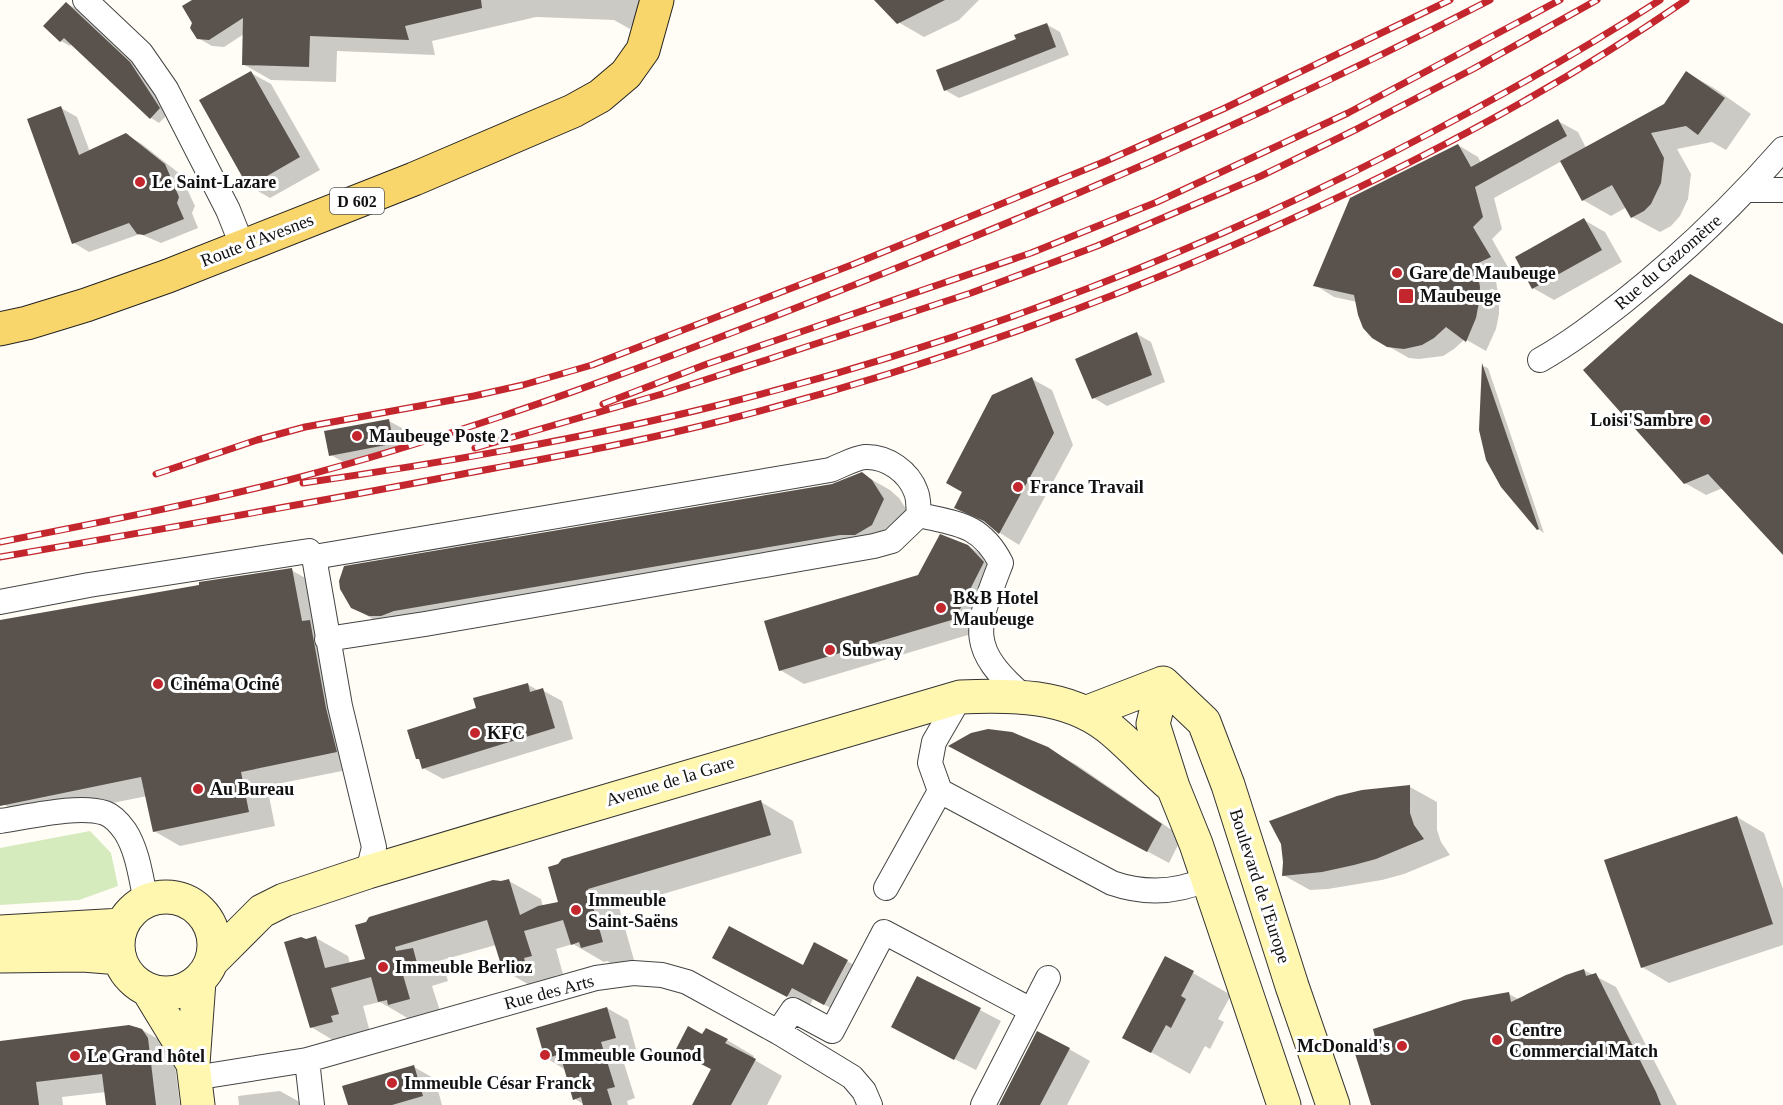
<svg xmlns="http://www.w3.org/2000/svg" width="1783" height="1105" font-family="Georgia,serif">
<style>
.green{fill:#d5ebbd}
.shadow{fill:#0003}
.building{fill:#5a524d}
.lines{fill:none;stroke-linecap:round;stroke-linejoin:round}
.street-casing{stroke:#444;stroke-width:26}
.secondary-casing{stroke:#333;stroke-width:35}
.primary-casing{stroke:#222;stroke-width:35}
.street{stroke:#fff;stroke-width:24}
.secondary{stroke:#fff6b0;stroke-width:33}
.primary{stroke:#f9d66b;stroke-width:33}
.rail-casing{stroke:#c4262e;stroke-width:7}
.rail{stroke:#fff;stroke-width:4.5;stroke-dasharray:14;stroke-linecap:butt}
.poi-dot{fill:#c4262e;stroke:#fff;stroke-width:2}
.labels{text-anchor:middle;stroke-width:6;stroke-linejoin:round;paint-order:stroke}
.shield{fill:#fff;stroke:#585858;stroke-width:1.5}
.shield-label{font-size:16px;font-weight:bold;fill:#111}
.poi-label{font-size:18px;font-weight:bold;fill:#111;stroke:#fff;text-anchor:start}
.street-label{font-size:18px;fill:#111;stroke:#fff}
</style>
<rect width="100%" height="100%" fill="#fffdf5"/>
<!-- green -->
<path class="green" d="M90,831l21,22 7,33 -39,14 -79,5v-57z"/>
<!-- shadow -->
<path class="shadow" d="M195,0h451l-3,1 -13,28 -16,-9 -78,-3 -104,24 3,14 -98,-4 -1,31 -65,-2 -28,-16 1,-30 -20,13 -12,-1 -14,-8z
M876,0h103l-20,20 -35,17 -26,-15z
M66,3l9,5 64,61 29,45 -9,9 -8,-5 -79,-75 -2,3 -9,-5z
M1046,24l14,8 9,23 -110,43 -14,-8 73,-50z
M251,73l20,11 49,86 -50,28 -21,-12z
M1687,73l27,15 37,26 -25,36 -14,-8 -35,7 14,25 -3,25 -8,17 -9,10 -11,6 -28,-15 -5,-10 -16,9 -28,-16 -21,-39 -68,37 8,31 -10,10 17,30 -14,6 4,24v15l-3,15 -10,22 -21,-12 -11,10 -11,7 -24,3 -10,-1 -32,-18 -20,-38 -23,-5 -19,-12 143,-140 20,12 3,6 77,-42 20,11 8,16 79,-43z
M61,108l16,9 13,35 36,-17 16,9 38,30 15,32 -3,7 6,15 -37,15 -21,-9 -51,18 -15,-9z
M1584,220l21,12 17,30 -68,38 -21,-12z
M1783,326v227l-60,-65 -17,7 -21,-12z
M1137,334l14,8 14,40 -58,24 -13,-8 -17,-38z
M1483,366l5,2 56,165 -6,-4z
M1032,379l20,11 21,55 -54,100 -19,-12 -9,-7 -35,-18z
M389,421l13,7 4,20 -7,1 1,3 -55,11 -14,-8z
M862,474l28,16 9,8 11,17 -11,25 -519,83 -28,-16 481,-121z
M968,546l24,14 -14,72 -174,52 -24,-14 139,-94z
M291,570l27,15 44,182 -95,19 8,40 -95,20 -26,-15 -7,-35 -118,24 -26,-16 -3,-14v-168z
M527,684l12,7 3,-1 20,11 11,38 -130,40 -20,-11 -2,-7 -4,-3 61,-49z
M1055,753l22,12 105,72 -13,26 -198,-106z
M1410,787l27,15v28l4,12 9,13 -46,19 -22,6 -54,9 -18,1 -27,-15 80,-83z
M761,802l32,19 9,32 -183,54 15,53 -20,5 -7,-4 -3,1 -31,-18 -17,5 7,25 -8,2 2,7 -21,6 -32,-19 -8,-25 -61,17 9,6 4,13 -16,5 10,31 -31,3 -31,-18 -17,4 7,26 -27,14 -32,-19 -5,-86 10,-3 32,18 2,8 17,-4 142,-79 32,18 2,8 17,-4z
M1737,817l27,16 19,56v56l-114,38 -27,-16z
M847,961l21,12 -22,43 -33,-17 -4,8 -74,-38 69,-2z
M1584,970l32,17 61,118h-305l137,-111 9,5z
M1193,973l38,22 -13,24 6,3 -14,27 -5,-3 -15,28 -66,-37z
M607,1008l21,12 8,29 -15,5 14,44 -8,3 1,4h-43l-10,-6 -9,-29 -20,-12z
M980,1010l21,11 -25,49 -63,-32z
M129,1026l8,1 28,16 8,7 7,55h-72l-2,-13 -44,5 1,8h-63v-62z
M703,1036l24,4 27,16 -1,3 29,17 -15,29h-73l18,-35 -35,-20z
M1069,1049l21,12 -23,44h-66z
M414,1067l21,12 7,26h-92z
M280,1091l25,14h-66l-1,-9z"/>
<!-- building -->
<path class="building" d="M192,0h289l1,8 -77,18 4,14 -99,-4 -1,31 -67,-2 1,-47 -34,22 -12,-1 -7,-11 2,-5 -10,-17z
M874,0h71l-48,24z
M66,2l64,60 30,46 -10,11 -86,-81 -4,4 -17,-16z
M1047,23l9,24 -112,44 -8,-21 80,-31 -2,-4z
M251,71l49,86 -52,30 -49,-87z
M1686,71l39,27 -27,37 -12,-9 -35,7 13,25 -3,25 -10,21 -7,7 -13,7 -19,-33 -30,16 -22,-40 104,-57z
M61,106l18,49 47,-22 39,31 14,33 -2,6 7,16 -40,16 -7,-1 -8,-11 -57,21 -45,-125z
M1558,119l9,17 -92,51 8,30 -10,10 18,30 -15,7 4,23 -1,15 -3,16 -10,24 -20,-15 -12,11 -12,7 -18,4 -17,-2 -15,-9 -9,-10 -5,-13 -4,-20 -41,-9 37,-88 108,-54 13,23z
M1584,218l18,32 -70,39 -17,-32z
M1690,274l93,50v231l-75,-81 -24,10 -101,-114z
M1137,332l15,43 -60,24 -17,-40z
M1482,363l57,166 -2,1 -36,-43 -15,-27 -7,-30z
M1032,377l22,56 -55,101 -15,-13 -30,-13 8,-16 -16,-9 46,-88z
M389,419l4,21 -7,1v4l-57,11 -5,-25z
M862,472l10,8 12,19 -12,26 -17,10h-15l-446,76 -13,5h-12l-18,-8 -11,-19 -1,-8 5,-15 488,-82z
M940,534l28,11 16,17 -29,57 -176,52 -15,-50 154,-46z
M292,568l10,53 8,-1 16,88 11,44 -96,20 8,40 -96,20 -12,-55 -141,29v-186l199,-35v-3z
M528,683l2,9 13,-4 12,40 -133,41 -3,-10h-3l-9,-29 69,-22 -3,-10z
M988,729l24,3 36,15 114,77 -15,28 -199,-106 23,-13z
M1410,785v28l4,12 10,14 -48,20 -22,6 -32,7 -40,4 1,-14 -2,-18 -12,-23 68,-25 25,-6z
M761,800l10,35 -183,54 15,53 -22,6 -2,-6 -8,3 -8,-25 -39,11 8,25 -8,2 2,7 -23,6 -16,-51 -92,27 1,4 17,-3 4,15 -16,5 9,31 -22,6 -1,-5 -9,2 -7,-25 -40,11 8,26 -8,2 2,6 -23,6 -26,-86 17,-5 5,2 10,-3 9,32 40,-9 -10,-34 11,-3 3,-5 124,-37 8,1 8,-2 11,36 18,-9 20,-4 -10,-35 10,-3 4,-5z
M1737,816l36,108 -132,44 -37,-108z
M729,926l74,39 11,-23 34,18 -24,45 -32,-17 -5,9 -75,-39z
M1165,956l29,15 -13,25 5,3 -15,29 -5,-3 -15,28 -29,-15z
M1584,969l2,7 10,-3 60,119 5,13h-290l-19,-61 23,-7 -2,-8 91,-29 45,-8 2,10 55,-27z
M917,976l64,32 -27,52 -63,-33z
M607,1007l9,31 -15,4 14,45 -8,2 5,16h-29l-2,-8 -8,3 -13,-46 -15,5 -9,-31z
M129,1025l13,4 6,9 8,67h-50l-4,-31 -66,8 3,23h-39v-64z
M688,1026l14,8 4,-6 22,11 -3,4 31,16 -25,46h-39l19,-36 -36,-18z
M1037,1031l33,17 -30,57h-41z
M414,1065l9,31 -31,9h-44l-6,-19z"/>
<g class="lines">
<!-- street casing -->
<g class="street-casing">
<path id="street" d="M85,0l56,53 25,36 62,121 14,35
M1747,190h36
M1540,360c30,-17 56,-37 83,-58 59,-47 111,-97 160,-153
M919,515c39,9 62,9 82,48 -25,65 -35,84 23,134
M314,557l516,-87c11,-4 24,-12 35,-13 22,-1 44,15 51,35 3,7 2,16 3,23l-27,26 -18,5 -449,78 -98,15
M0,602l89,-17 220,-34 5,6 26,149 34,141 -6,25
M960,697l-26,45 -4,21 10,28 172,92c32,11 64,10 95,-4
M0,821c28,-4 79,-17 105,-8 8,3 15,11 20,18 13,20 16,48 21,70
M886,888l54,-97
M778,1032l15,-22 39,21 52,-99 147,78
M307,1060l5,45
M194,1078l113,-18 289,-82 37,-5 29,2 25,7 91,50 74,45 12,14 6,14
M983,1105l65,-127"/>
</g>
<!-- secondary casing -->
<g class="secondary-casing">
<path id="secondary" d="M1163,683l41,39 24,63 64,201 41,119
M1163,683l-10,41 20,63 23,57 88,261
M1085,713l78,-30
M118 945a48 48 0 1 1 96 0a48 48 0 1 1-96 0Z
M0,932l122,-7
M0,956l83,-1 37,3
M212,961l50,-50 22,-11 84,-28 191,-57 401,-118c50,-2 106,-3 148,30 23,18 42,41 65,60
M148,990l45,74
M198,1105l-5,-41 6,-83"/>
</g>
<!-- primary casing -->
<g class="primary-casing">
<path id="primary" d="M0,329l27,-6 59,-18 82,-29 246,-97 159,-68 27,-15 26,-22 17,-24 14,-50"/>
</g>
<!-- street -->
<use href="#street" class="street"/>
<!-- secondary -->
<use href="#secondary" class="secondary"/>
<!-- primary -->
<use href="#primary" class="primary"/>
<!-- rail casing -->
<g class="rail-casing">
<path id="rail" d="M603,404l104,-40 324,-111 126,-51 191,-89 212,-113
M475,448l187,-54 309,-101 126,-47 164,-70 96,-47 116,-60 124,-69
M156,474l101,-34 48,-13 169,-31 49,-11 69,-20 262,-101 252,-103 117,-52 227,-109
M303,483c140,-20 279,-44 416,-78 249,-62 487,-154 713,-273 78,-41 154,-84 228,-132
M0,542c97,-19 194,-38 289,-62 191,-50 376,-120 560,-193 218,-86 433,-179 641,-287
M0,557c151,-26 302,-52 452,-81 91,-17 183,-33 273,-56 193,-49 379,-115 560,-198 139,-63 275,-135 401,-222"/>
</g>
<!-- rail -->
<use href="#rail" class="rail"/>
</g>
<!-- markers -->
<g class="poi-dot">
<circle cx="140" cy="182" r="6"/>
<circle cx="1397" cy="273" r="6"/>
<rect x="1398" y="288" width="16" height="16" rx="3"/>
<circle cx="1705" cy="420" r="6"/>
<circle cx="357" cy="436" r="6"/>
<circle cx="1018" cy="487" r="6"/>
<circle cx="941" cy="608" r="6"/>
<circle cx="830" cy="650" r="6"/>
<circle cx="158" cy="684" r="6"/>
<circle cx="475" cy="733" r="6"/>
<circle cx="198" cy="789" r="6"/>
<circle cx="576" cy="910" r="6"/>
<circle cx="383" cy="967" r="6"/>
<circle cx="1497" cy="1040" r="6"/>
<circle cx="1402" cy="1046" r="6"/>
<circle cx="545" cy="1055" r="6"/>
<circle cx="75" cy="1056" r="6"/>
<circle cx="392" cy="1083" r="6"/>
</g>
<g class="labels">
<!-- shield labels -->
<rect class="shield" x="330" y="188" width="54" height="26" rx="4.5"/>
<g class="shield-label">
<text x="357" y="207">D 602</text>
</g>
<!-- poi labels -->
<g class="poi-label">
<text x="152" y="188">Le Saint-Lazare</text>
<text x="1409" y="279">Gare de Maubeuge</text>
<text x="1420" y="302">Maubeuge</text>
<text x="1693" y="426" text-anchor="end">Loisi'Sambre</text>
<text x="369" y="442">Maubeuge Poste 2</text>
<text x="1030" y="493">France Travail</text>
<text x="953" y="604">B&amp;B Hotel<tspan x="953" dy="21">Maubeuge</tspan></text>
<text x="842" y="656">Subway</text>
<text x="170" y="690">Cinéma Ociné</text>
<text x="487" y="739">KFC</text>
<text x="210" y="795">Au Bureau</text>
<text x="588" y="906">Immeuble<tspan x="588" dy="21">Saint-Saëns</tspan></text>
<text x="395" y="973">Immeuble Berlioz</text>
<text x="1509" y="1036">Centre<tspan x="1509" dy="21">Commercial Match</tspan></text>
<text x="1390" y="1052" text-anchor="end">McDonald's</text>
<text x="557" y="1061">Immeuble Gounod</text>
<text x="87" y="1062">Le Grand hôtel</text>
<text x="404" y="1089">Immeuble César Franck</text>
</g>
<!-- street labels -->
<g class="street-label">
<text transform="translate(257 240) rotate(-21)" y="6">Route d'Avesnes</text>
<text transform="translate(1668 262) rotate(-41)" y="6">Rue du Gazomètre</text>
<text transform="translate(670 781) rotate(-17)" y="6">Avenue de la Gare</text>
<text transform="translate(1260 886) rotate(72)" y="6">Boulevard de l'Europe</text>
<text transform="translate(549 992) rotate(-15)" y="6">Rue des Arts</text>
</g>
</g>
</svg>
